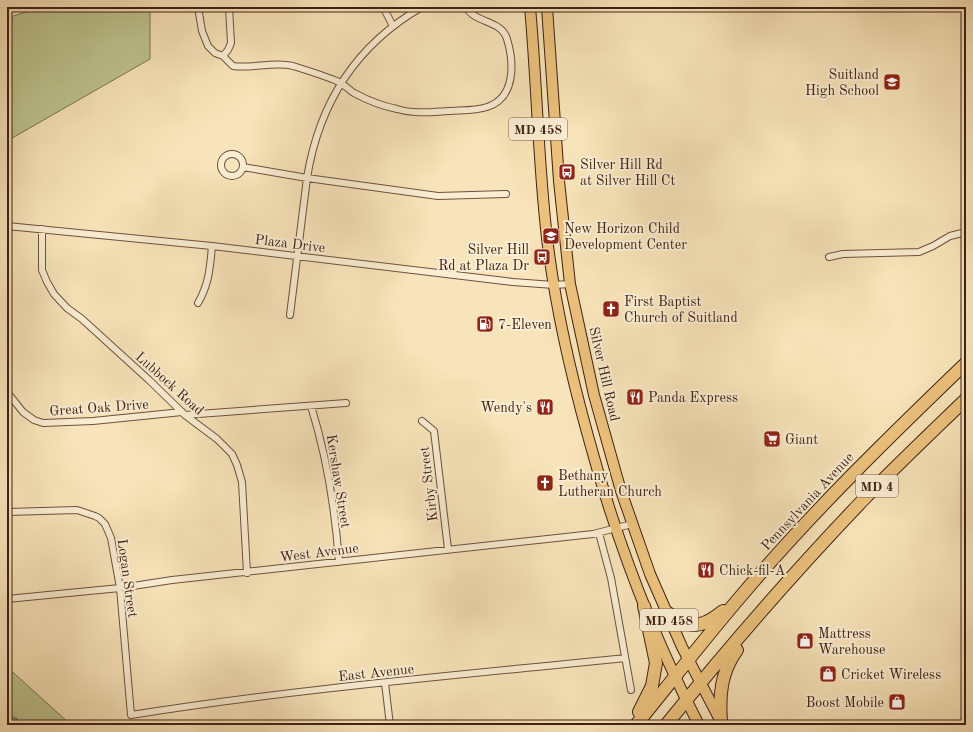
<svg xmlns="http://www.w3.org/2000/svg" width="973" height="732" font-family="'Old Standard TT',serif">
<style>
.green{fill:#bdc490;stroke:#7e7252}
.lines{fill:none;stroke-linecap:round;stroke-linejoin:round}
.stream{stroke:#778072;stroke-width:2}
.street-casing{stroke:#6c523e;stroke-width:8}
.primary-casing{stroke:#3e2115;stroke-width:12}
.highway-casing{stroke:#3e2115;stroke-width:14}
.street{stroke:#faedd2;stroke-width:6}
.primary{stroke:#ecc27d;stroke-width:10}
.highway{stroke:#ecc27d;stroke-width:12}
.labels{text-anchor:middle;stroke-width:4;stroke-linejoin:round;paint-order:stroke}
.shield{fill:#faedd2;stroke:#765e4e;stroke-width:1}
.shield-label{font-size:13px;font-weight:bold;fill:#3e2115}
.poi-label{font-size:14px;fill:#3e2115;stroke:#faedd2;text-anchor:start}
.street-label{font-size:14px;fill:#3e2115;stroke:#faedd2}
</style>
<rect width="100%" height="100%" fill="#f8e4ba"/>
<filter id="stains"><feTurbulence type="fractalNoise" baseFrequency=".005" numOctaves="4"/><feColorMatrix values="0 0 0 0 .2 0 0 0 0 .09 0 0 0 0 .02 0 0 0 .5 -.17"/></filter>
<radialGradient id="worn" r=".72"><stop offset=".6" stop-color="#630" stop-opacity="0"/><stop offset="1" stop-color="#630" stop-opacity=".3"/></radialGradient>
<!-- green -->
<path class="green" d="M42,7h108v52l-143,82v-123z
M7,667l62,56v2h-62z"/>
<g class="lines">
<!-- stream -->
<path class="stream" d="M7,715l10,4"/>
<!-- street casing -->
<g class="street-casing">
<path id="street" d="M198,7l4,24 6,15 7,7 8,3 10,10c20,3 41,-5 60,0 13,4 35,11 46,16 6,3 10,8 15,11 13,7 28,13 43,16 16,5 34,3 51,2 13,-1 27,0 39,-4 29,-9 27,-45 20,-68 -6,-20 -32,-15 -41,-32
M383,7l10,19
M223,56l5,-6 3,-7 -2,-36
M221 165a11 11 0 1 1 22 0a11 11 0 1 1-22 0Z
M243,167l64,11 131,18 68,-2
M7,226l205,20 301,36 41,3 16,-1
M42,229v41l5,12 7,12 13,14 15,11 67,61 36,35 32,24 15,15 5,11 5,17 5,91
M829,257l14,-3 76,-2 14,-6 17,-10 16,-4
M198,303c11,-19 12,-35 14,-57
M290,315l17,-137c12,-75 49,-133 115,-171
M7,392l16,20 11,8 9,3 50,-2 89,-9
M311,406c16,51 24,102 28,156
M185,415l161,-12
M422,421l12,10 14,118
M7,512l70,-2 18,6 4,2 6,6 6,14 9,50 11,127c163,-26 329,-40 494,-57
M599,533l12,45 20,112
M7,599l113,-11 52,-8 421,-46 39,-10
M385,683l5,42"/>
</g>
<!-- primary casing -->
<g class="primary-casing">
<path id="primary" d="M530,7c7,77 8,154 17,231 8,67 23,133 41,198 27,100 63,197 111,289
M547,7l12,174 11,103 24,111 27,96 29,83 32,73 38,73"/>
</g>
<!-- highway casing -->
<g class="highway-casing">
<path id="highway" d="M665,611c25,18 34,19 58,0
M639,712l13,-26 4,-23 -12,-57
M721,721c-2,-26 0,-49 16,-71
M636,725c35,-43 69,-87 105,-129 70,-83 147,-158 225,-233
M666,725c63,-78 129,-154 198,-226 33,-34 68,-67 102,-100"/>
</g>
<!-- street -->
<use href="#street" class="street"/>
<!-- primary -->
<use href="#primary" class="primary"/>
<!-- highway -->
<use href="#highway" class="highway"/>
</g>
<!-- icons -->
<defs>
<g id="school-square" transform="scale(0.9)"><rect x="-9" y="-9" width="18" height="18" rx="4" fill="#8f2418" stroke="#faedd2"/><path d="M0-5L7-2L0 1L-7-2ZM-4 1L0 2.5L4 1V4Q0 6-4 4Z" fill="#fff"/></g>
<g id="bus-square" transform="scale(0.9)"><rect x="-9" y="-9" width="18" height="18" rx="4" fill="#8f2418" stroke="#faedd2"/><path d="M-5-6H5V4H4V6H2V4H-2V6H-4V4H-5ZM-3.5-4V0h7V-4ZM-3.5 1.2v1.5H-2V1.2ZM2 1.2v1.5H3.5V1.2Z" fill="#fff"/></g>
<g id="church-square" transform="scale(0.9)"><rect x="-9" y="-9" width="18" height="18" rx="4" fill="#8f2418" stroke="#faedd2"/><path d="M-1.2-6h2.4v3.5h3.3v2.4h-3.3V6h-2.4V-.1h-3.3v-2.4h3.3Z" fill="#fff"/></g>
<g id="fuel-square" transform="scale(0.9)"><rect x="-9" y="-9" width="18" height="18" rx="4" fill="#8f2418" stroke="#faedd2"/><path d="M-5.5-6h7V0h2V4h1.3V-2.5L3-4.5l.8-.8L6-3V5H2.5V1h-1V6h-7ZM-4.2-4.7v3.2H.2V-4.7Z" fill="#fff"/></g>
<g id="restaurant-square" transform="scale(0.9)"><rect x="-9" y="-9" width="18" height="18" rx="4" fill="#8f2418" stroke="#faedd2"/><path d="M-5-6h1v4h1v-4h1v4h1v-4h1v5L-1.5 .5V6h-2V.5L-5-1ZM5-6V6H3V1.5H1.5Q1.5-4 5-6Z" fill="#fff"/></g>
<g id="supermarket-square" transform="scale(0.9)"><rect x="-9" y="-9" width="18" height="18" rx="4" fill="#8f2418" stroke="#faedd2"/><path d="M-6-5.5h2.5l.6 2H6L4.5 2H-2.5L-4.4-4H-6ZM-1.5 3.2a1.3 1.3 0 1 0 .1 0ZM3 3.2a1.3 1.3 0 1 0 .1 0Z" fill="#fff"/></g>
<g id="shop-square" transform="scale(0.9)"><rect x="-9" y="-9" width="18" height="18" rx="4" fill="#8f2418" stroke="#faedd2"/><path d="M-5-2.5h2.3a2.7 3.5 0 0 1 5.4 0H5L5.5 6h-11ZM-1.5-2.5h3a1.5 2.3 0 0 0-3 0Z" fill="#fff"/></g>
</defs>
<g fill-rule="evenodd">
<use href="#school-square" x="892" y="82"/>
<use href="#bus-square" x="567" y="172"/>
<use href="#school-square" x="551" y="236"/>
<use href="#bus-square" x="542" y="257"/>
<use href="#church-square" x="611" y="309"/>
<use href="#fuel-square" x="485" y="324"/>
<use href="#restaurant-square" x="635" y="397"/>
<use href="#restaurant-square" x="545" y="407"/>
<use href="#supermarket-square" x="772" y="439"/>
<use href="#church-square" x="545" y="483"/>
<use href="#restaurant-square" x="706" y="570"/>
<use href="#shop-square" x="805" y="641"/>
<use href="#shop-square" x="828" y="674"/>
<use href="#shop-square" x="897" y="702"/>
</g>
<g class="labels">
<!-- shield labels -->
<g class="shield">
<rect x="509" y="118" width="58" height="22" rx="3"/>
<rect x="856" y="475" width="42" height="22" rx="3"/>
<rect x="640" y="609" width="58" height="22" rx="3"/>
</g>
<g class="shield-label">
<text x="538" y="134">MD 458</text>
<text x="877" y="491">MD 4</text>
<text x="669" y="625">MD 458</text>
</g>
<!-- poi labels -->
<g class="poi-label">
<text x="879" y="79" text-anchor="end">Suitland<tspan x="879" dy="16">High School</tspan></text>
<text x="580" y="169">Silver Hill Rd<tspan x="580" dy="16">at Silver Hill Ct</tspan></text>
<text x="564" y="233">New Horizon Child<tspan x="564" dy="16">Development Center</tspan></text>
<text x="529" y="254" text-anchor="end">Silver Hill<tspan x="529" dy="16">Rd at Plaza Dr</tspan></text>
<text x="624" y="306">First Baptist<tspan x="624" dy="16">Church of Suitland</tspan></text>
<text x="498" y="329">7-Eleven</text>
<text x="648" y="402">Panda Express</text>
<text x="532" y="412" text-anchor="end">Wendy's</text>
<text x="785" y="444">Giant</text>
<text x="558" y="480">Bethany<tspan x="558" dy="16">Lutheran Church</tspan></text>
<text x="719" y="575">Chick-fil-A</text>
<text x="818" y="638">Mattress<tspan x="818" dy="16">Warehouse</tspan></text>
<text x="841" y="679">Cricket Wireless</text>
<text x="884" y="707" text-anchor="end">Boost Mobile</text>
</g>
<!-- street labels -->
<g class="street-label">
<text transform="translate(290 243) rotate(7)" y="5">Plaza Drive</text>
<text transform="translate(605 374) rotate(77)" y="5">Silver Hill Road</text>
<text transform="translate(170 383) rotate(42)" y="5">Lubbock Road</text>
<text transform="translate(99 407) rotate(-4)" y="5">Great Oak Drive</text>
<text transform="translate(339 481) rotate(81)" y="5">Kershaw Street</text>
<text transform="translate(428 484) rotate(-97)" y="5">Kirby Street</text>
<text transform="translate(807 501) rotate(-47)" y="5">Pennsylvania Avenue</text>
<text transform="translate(319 552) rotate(-7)" y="5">West Avenue</text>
<text transform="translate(128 578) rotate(82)" y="5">Logan Street</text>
<text transform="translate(376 672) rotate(-6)" y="5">East Avenue</text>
</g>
</g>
<!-- margin -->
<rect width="973" height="732" fill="none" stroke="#f8e4ba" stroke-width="24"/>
<rect x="8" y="8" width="957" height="716" fill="none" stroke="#3e2115" stroke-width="2"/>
<rect x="12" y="12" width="949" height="708" fill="none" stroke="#3e2115"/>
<rect width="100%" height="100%" filter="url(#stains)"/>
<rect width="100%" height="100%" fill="url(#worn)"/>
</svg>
